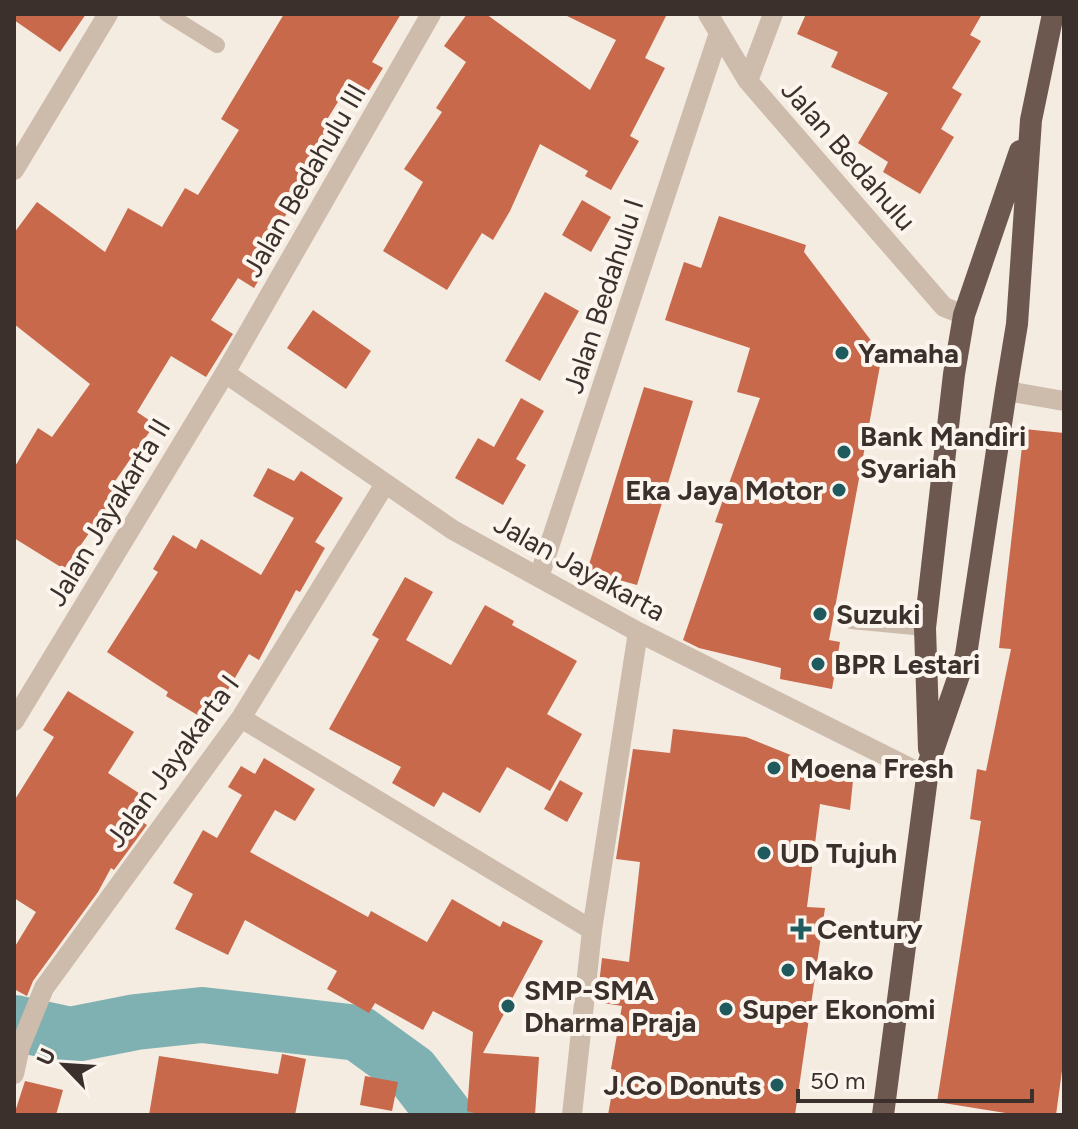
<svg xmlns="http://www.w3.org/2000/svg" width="1078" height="1129" font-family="Figtree,sans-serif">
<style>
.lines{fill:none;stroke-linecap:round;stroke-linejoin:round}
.river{stroke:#7fb0b2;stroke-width:56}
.building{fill:#c8694b}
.service{stroke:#cdbbac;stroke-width:16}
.minor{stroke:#cdbbac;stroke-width:20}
.trunk{stroke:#6c584f;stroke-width:22}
.poi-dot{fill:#1f5a5e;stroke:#fbf5ee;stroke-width:3}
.labels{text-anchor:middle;stroke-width:8;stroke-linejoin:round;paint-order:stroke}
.street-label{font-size:28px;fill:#3b302b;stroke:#fbf5ee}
.poi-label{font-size:28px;font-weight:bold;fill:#3b302b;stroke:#fbf5ee;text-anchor:start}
</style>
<rect width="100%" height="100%" fill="#f4ebe1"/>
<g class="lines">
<!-- river -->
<path class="river" d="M14,1023l56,12 66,-13 66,-7 156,18 54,39 33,43"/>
</g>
<!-- building -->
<path class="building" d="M14,14h72l-26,38 -46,-32z
M284,14h117l-29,48 11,6 -17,27 -17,-11 -26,42 13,8 -65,105 9,6 -26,43 -16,-10 -27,42 22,14 -2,3 -25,40 -35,-21 -34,56 18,12 -42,60 7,5 -56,80 -50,-31v-70l24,-40 14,9 38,-53 -76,-60v-91l23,-31 68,50 23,-44 34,19 23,-39 13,7 41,-65 -18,-11z
M467,14h19l104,76 26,-50 -53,-26h104l-22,44 20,10 -35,68 9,5 -28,49 -26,-14 3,-5 -48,-27 -30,67 -17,29 -11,-7 -35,57 -64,-39 40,-69 -19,-13 38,-57 -6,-4 30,-46 -22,-16z
M806,14h176l-12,21 11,6 -29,47 10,6 -21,35 13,8 -34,57 -37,-22 5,-10 -30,-19 30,-50 -57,-26 7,-15 -41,-18z
M582,200l29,17 -20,35 -29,-17z
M719,216l87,29 -2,7 78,103 -53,285 11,2 -8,47 -52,-10 1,-11 -82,-20 -16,-8 40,-116 -8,-2 45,-124 -23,-6 13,-44 -85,-28 19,-58 17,6z
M545,292l34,19 -39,70 -35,-20z
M313,310l58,41 -25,38 -59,-41z
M644,387l49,14 -56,184 -50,-14z
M521,398l23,13 -28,48 10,6 -23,40 -48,-27 23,-40 16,9z
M1024,429l40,4v623l-8,59h-38l-81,-13 44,-281 -11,-2 7,-50 9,2 25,-122 -12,-1z
M268,468l26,13 7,-10 42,27 -28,44 10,6 -25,44 -4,-2 -37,70 -10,-6 -40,68 -43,-26 2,-4 -61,-40 51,-80 -5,-3 20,-34 23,14 5,-10 60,36 33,-57 -41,-22z
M405,577l28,15 -27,48 45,25 34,-60 29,16 -2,4 65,36 -30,53 35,20 -32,57 -43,-24 -27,46 -37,-21 -9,15 -42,-24 9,-16 -72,-38 50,-90 -7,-4z
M68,691l66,41 -26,41 40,26 -12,19 11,7 -33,45 -3,-2 -13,24 -65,89 -6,15 -13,-7v-41l22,-36 -22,-14v-97l40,-64 -11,-7z
M673,729l73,8 107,43 -3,30 -30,-6 -13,103 18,1 -30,207h-187l8,-45 -5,-1 11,-63 -25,-4 5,-44 27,4 11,-100 -24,-3 17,-110 37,4z
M264,758l51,31 -20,32 -20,-11 -25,42 118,65 3,-6 56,31 25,-43 48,28 3,-6 40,20 -60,112 56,4 -4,58h-55l-13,-4 6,-79 -40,-21 -10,19 -48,-27 -6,10 -42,-24 10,-18 -92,-51 -17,35 -53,-26 18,-35 -20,-11 30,-53 14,8 25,-43 -14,-8 13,-21 14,8z
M560,780l23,13 -16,29 -23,-13z
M282,1054l24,5 -11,56h-146l10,-59 119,18z
M365,1076l33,6 -6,29 -32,-6z
M25,1081l38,9 -7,25h-42z"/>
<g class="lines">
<!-- service -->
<path class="service" d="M167,14l50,31
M851,621l74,7"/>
<!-- minor -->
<path class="minor" d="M708,14l40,67 196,226 20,8
M748,81l25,-67
M14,170l94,-156
M225,373l228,157 185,102 290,145
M1006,391l58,10
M539,577l180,-544
M241,718l351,212
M14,721l211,-348 206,-359
M14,1074l6,-27 24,-59 197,-270 144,-234
M572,1115l20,-185 46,-298"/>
<!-- trunk -->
<path class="trunk" d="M929,749l-4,-121 29,-254 10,-59 56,-164
M883,1115l46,-353 37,-107 40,-264 11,-67 14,-204 22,-106"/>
</g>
<!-- markers -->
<g class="poi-dot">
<circle cx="842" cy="353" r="8"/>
<circle cx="844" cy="452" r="8"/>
<circle cx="839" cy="490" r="8"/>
<circle cx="820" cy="614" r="8"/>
<circle cx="818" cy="664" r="8"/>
<circle cx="774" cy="768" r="8"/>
<circle cx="764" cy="853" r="8"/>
<path d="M797 917h8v8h8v8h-8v8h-8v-8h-8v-8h8z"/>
<circle cx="788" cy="970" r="8"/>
<circle cx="508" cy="1006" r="8"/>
<circle cx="726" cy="1009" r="8"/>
<circle cx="777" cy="1085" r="8"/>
</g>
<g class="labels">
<!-- street labels -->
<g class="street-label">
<text transform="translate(849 155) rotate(49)" y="10">Jalan Bedahulu</text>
<text transform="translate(304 180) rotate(-60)" y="10">Jalan Bedahulu III</text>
<text transform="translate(603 296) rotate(-72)" y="10">Jalan Bedahulu I</text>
<text transform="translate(108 512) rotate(-59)" y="10">Jalan Jayakarta II</text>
<text transform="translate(580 567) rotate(29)" y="10">Jalan Jayakarta</text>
<text transform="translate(172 761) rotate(-54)" y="10">Jalan Jayakarta I</text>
</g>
<!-- poi labels -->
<g class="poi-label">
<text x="858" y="363">Yamaha</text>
<text x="860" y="446">Bank Mandiri<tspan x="860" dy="32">Syariah</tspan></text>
<text x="823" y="500" text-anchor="end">Eka Jaya Motor</text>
<text x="836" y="624">Suzuki</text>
<text x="834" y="674">BPR Lestari</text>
<text x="790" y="778">Moena Fresh</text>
<text x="780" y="863">UD Tujuh</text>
<text x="817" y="939">Century</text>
<text x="804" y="980">Mako</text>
<text x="524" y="1000">SMP-SMA<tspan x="524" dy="32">Dharma Praja</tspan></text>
<text x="742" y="1019">Super Ekonomi</text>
<text x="761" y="1095" text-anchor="end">J.Co Donuts</text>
</g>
</g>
<!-- border -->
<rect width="1078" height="1129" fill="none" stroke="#3b302b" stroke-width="32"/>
<!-- north arrow -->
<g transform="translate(64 1065) rotate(295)" stroke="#fbf5ee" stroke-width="6" paint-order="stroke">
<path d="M0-6L14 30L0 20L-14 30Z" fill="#3b302b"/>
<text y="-12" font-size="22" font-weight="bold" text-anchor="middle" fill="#3b302b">U</text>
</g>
<!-- scale -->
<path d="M798 1089v12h234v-12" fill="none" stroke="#3b302b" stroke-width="4"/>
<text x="810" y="1089" font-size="24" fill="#3b302b" stroke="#fbf5ee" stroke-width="6" paint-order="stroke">50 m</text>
</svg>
